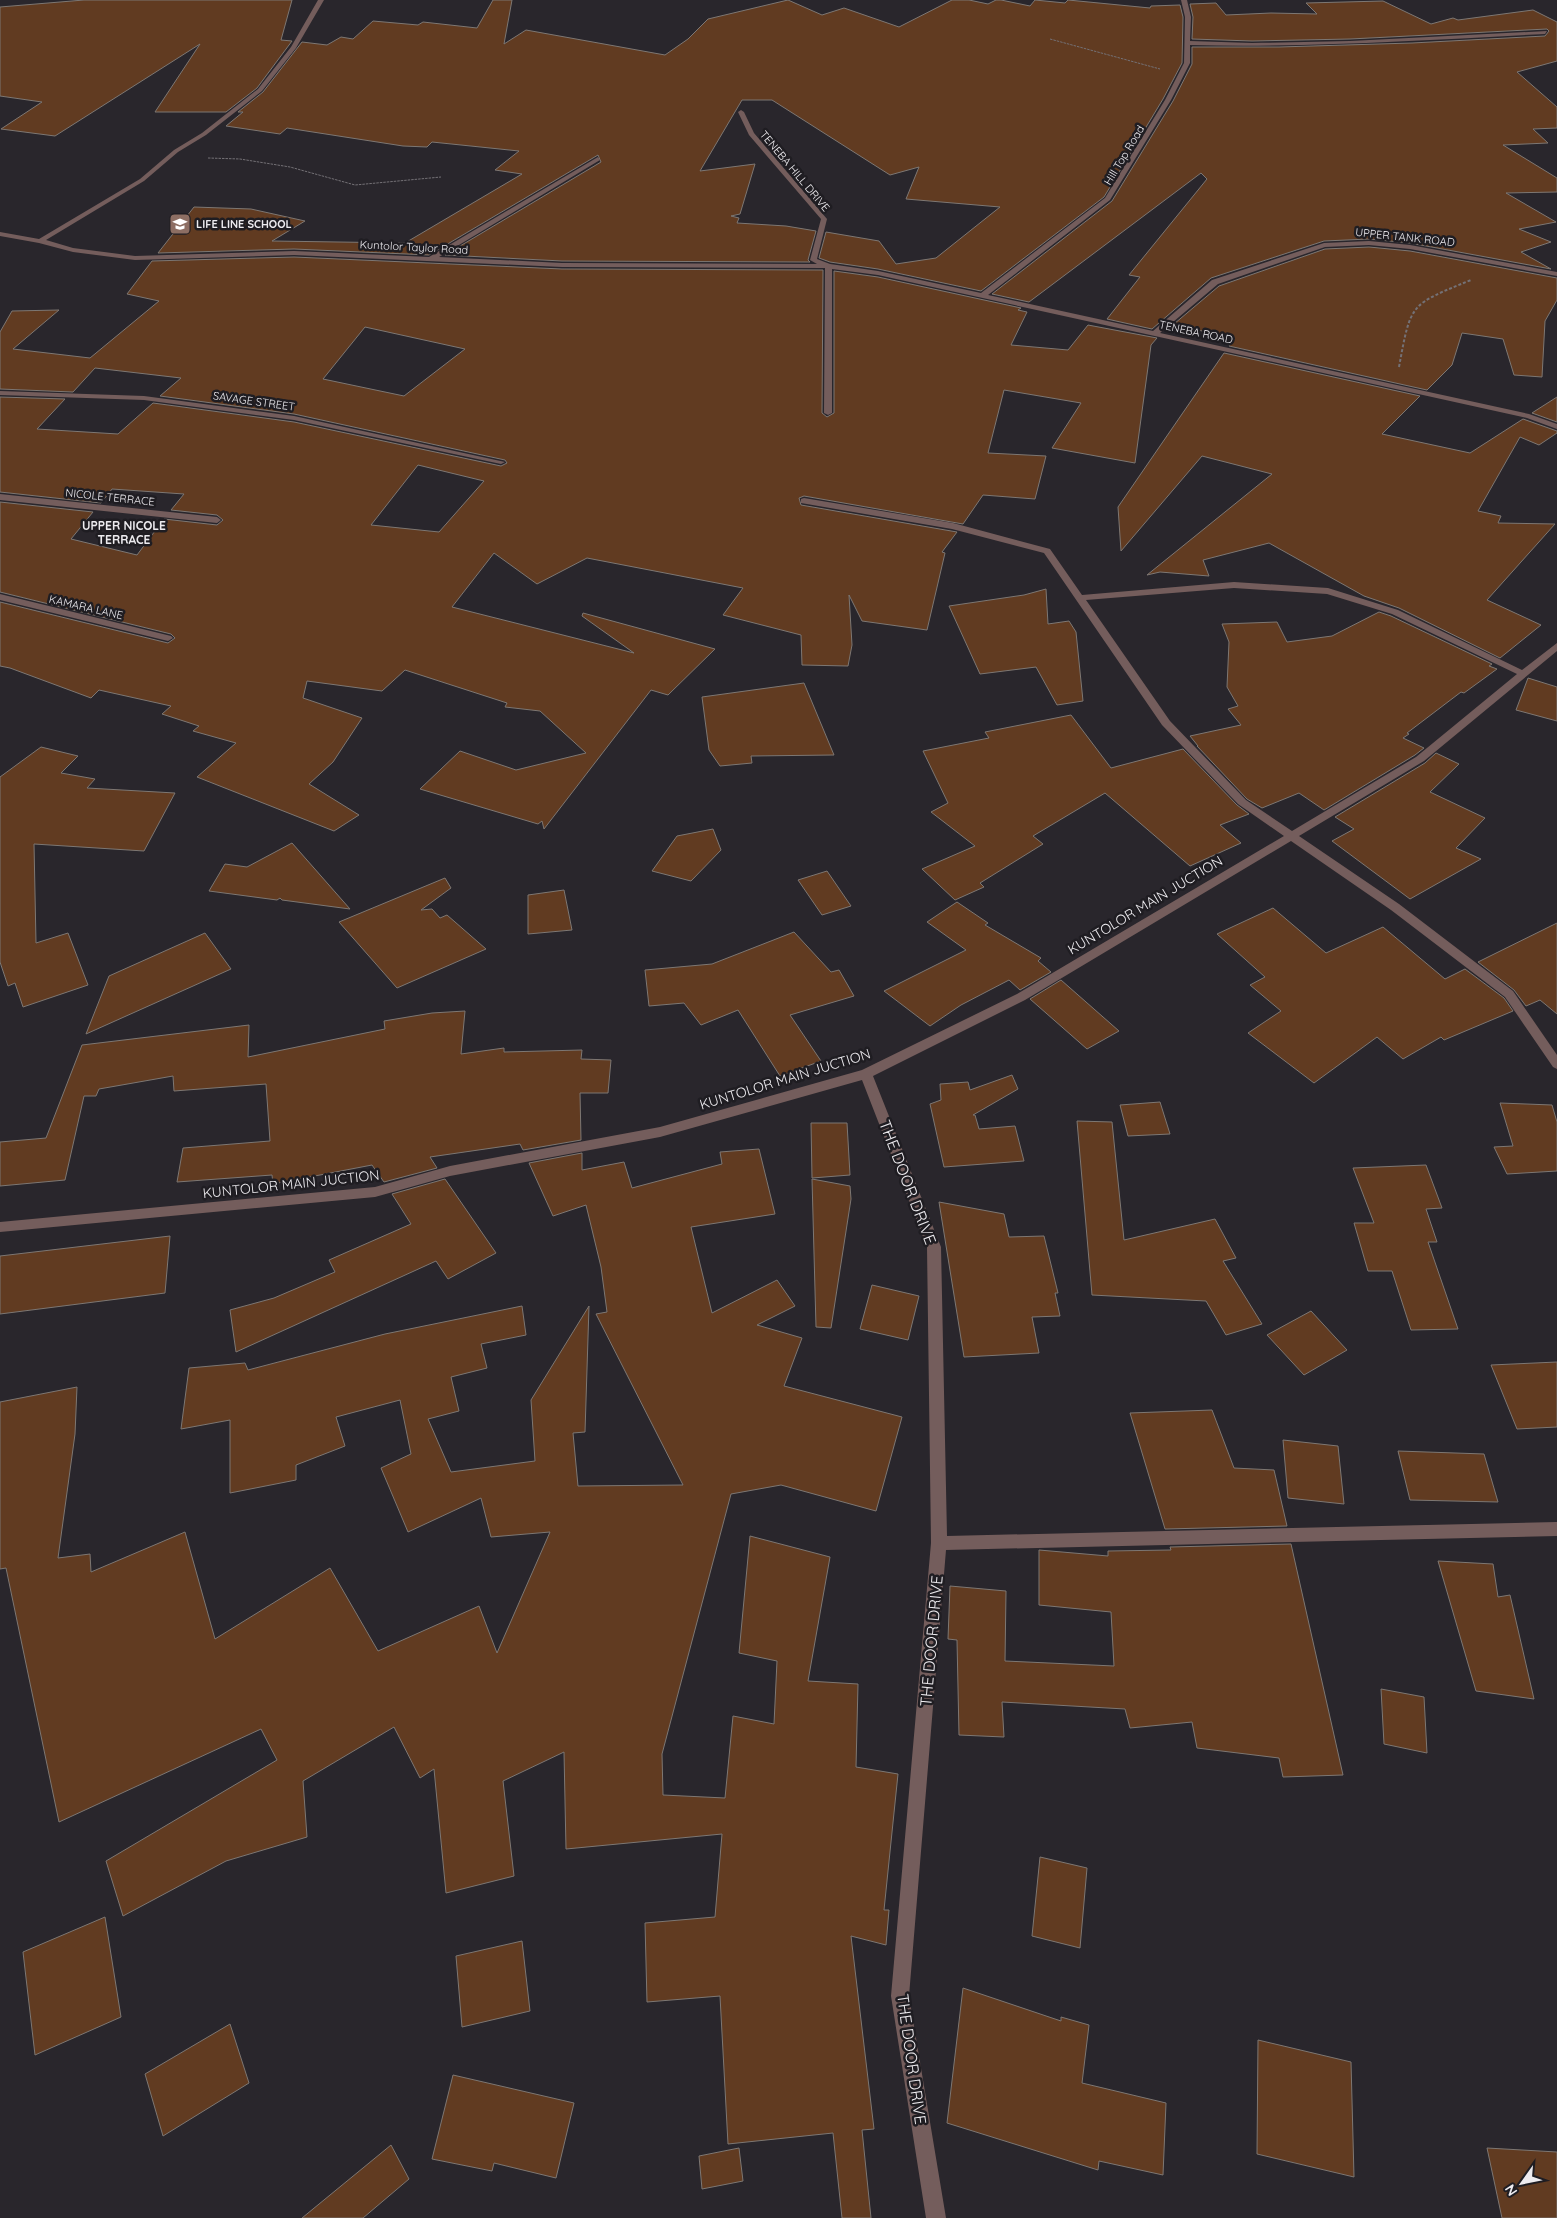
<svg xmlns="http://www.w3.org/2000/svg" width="1557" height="2218" font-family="Quicksand,sans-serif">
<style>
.building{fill:#613b21;stroke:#7d7773;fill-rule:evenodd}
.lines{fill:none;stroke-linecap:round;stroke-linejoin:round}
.path-far1{stroke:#747176;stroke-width:1;stroke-dasharray:2.5 1;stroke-linecap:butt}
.path{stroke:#747176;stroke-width:2;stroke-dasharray:3 2;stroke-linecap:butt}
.street{fill:#745d5c;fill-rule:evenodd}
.labels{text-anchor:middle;stroke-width:5;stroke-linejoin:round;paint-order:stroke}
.far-street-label{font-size:11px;fill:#edebef;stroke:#1f1d22}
.far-poi-label{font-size:11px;font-weight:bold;fill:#edebef;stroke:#1f1d22;text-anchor:start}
.far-neighbourhood-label{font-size:12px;font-weight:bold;fill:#edebef;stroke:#1f1d22}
.street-label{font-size:14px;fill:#edebef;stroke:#1f1d22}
.near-street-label{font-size:16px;fill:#edebef;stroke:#1f1d22}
</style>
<rect width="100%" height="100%" fill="#29262c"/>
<!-- building -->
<path class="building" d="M84,0h208l-11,40 11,1 -35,47 -31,24h-71l45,-68 -145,92 -54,-7 41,-27 -42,-6v-89z
M493,0h19l-8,44 22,-14 139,25 23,-16 20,-20 80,-19 34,15 22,-7 55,19 53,-27h17l19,4 8,-4h5l29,6 5,-6 30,3 3,-3 82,8 1,-2 29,-1 3,12 -1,46 -19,36 -59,98 -123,94 -103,-22 -48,-7 -11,-4 7,-26 53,9 17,23 40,-6 64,-51 -94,-8 13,-32 -29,8 -118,-75h-30l-42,71 55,-7 -15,50 -9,2 8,2 -2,5 49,3 30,5 -8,29 2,2 -248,-1 -117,-6 156,-93 -3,-7 -169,100 -135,-6 -136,4 36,-46 57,2 54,12 -33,20 133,2 117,-69 -27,-4 24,-19 -87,-9 -5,5 -24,-1 -116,-18 -7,6 -54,-8 17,-14h-5l25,-20 39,-50 25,3 14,-8 12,2 20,-18 45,4 5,-3 54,6z
M1383,1l48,23 22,-6 5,2 75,-10 24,12v39l-40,11 40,35v21l-24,1 15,14 -45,2 54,33v14l-51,1 50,29 -37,7 32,13 -30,10 30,17 -141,-26 -41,-4 -45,2 -113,37 -59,51 -45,-10 33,-42 -11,-2 78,-96 -6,-6 -172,129 -37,-8 120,-93 61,-100 19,-37v-17h87l133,-4 133,-7 4,-5 -2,-2 -197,10 -98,2 -60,-2 1,-22 -3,-13 26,-1 10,12 45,-2 46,1 -11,-11z
M1369,247l41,4 147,27v22l-12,21 -3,56 -28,-2 -11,-36 -41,-6 -10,32 -25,25 -198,-44 5,-7 -60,-15 45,-38 106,-37z
M294,257l268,12 261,1 -1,143 5,4 7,-4v-142l44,6 143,31 -3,2 9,2 -16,33 57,5 20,-25 69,13 -6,7 -16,118 -83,-15 29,-45 -77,-13 -16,63 58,3 -11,43 -52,-4 -20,29 -159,-28 -5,2 2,7 156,27 -15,20 3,1 -18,77 -65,-9 -13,-26 3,50 -4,21 -46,-1 -1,-30 -78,-20 20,-27 -156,-30 -50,26 -43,-31 -42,54 182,46 -52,-37 1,-3 132,36 -47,46 -17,-5 -107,139 -2,-8 -4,3 -118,-35 40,-38 56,19 70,-17 -46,-42 -35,-4 2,-4 -102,-33 -23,21 -75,-10 -4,17 59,20 -29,44 -24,22 50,31 -25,16 -137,-54 39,-34 -43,-12 6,-5 -37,-12 9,-8 -72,-16 -8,8 -81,-30 -10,-2v-64l168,41 7,-5 -4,-4 -171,-42v-90l93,10 -22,27 66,16 27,-36 53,6 6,-5 -6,-5 -46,-5 13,-16 -72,-5 -11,14 -101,-11v-95l65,2 -28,30 81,5 35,-31 141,19 207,44 6,-3 -2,-3 -211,-46 -134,-18 21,-18 -86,-10 -22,24 -73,-3v-57l12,-21 47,-1 -46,39 77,9 69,-57 -32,-7 25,-33zM365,327l100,22 -61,47 -81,-17zM418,465l66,16 -45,51 -68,-7z
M1224,353l196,43 -38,38 88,19 53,-34 34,12v2l-18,12 -19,-8 -42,74 23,5 -3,7 57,1 -68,76 54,25 -41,33 -101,-50 -35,-12 -95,-53 -66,17 6,16 -49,-4 -13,3 125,-101 -70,-18 -81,95 -3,-44z
M1557,397v25l-25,-9 3,-2z
M1046,589l2,35 21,-3 7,11 7,69 -26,4 -21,-38 -56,7 -31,-68 75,-11z
M1379,612l12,4 101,48 -3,2 8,3 -33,24 -3,-1 -54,41 2,1 -6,4 21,10 -9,7 -91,55 -25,-17 -37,15 -15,-9 -50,-53h1l-8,-10 51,-11 -13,-16 10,-3 -11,-19 2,-45 -7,-18 55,-2 10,20 45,-6z
M1528,678l29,9v34l-41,-11z
M804,683l30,72 -83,1 1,7 -32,3 -11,-16 -7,-53z
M1071,715l40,53 72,-19 54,56 12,9 -29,11 21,18 -51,23 -85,-73 -72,43 10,8 -63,39 4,4 -29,13 -33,-31 53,-23 -44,-34 17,-9 -25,-52 66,-13 -4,-6z
M41,747l37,9 -17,17 34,6 -8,9 88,5 -31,58 -110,-7 2,99 32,-10 20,52 -65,22 -8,-24 -7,3 -8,-24v-185z
M1436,753l23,11 -29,28 55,26 -29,30 25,11 -71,40 -78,-58 22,-12 -19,-12 90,-54z
M713,829l8,21 -30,31 -39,-10 25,-35z
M292,843l58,66 -68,-9 -2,-2 -3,2 -68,-9 16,-27 22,3z
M827,871l24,35 -29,9 -24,-35z
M445,878l6,10 -30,22 11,-1 8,9 7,-3 39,34 -89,39 -58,-66z
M564,890l8,40 -44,4v-39z
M957,902l31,21 -3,2 56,33 -3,3 13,11 -31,18 -11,-10 -48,25 -31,21 -46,-35 82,-41 -39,-28z
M1273,908l53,45 57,-26 62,52 20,-10 39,29 9,13 -69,29 -3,-3 -38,22 -26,-22 -63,46 -66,-50 33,-22 -31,-26 15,-8 -48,-43z
M1557,923v91l-17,-14 -14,6 -12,-16 -36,-28z
M794,932l37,40 8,-2 15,26 -64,19 31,46 -41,15 -42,-66 -37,15 -17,-22 -35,3 -4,-36 67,-6z
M205,933l26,36 -145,65 23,-58z
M1061,980l58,51 -32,18 -57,-50z
M465,1011l-4,43 43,-6v4l78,-2 -1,9 30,1 -3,33h-28l1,47 -58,10 -3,-6 -90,13 7,11 -53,14 -12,-17 -99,19 -1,-9 -95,7 6,-34 87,-7 -4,-57 -92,7 -1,-15 -74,13 -3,7h-12l-19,84 -65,6v-44l46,-4 36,-93 167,-20 -1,32 137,-28 -1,-8 48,-8z
M1012,1075l6,14 -45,26h2l4,14 36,-3 9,35 -80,6 -14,-63 11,-4 -1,-16 28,-2 2,8z
M1160,1102l10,32 -42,2 -8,-31z
M1500,1103l52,2 5,17v49l-50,3 -13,-27 19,-1z
M1077,1121l35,1 12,118 91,-21 21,39 -13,3 39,63 -36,11 -20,-34 -114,-6z
M811,1123h36l3,52 -38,3z
M759,1149l16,65 -84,13 21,86 65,-33 18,26 -38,19 45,13 -18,48 118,31 -26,94 -95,-26 -50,9 -69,260 1,41 62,3 8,-82 41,8 3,-63 -38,-8 11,-117 80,21 -22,124 50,3 -2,83 42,7 -14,136h5l-3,35 -35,-9 23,193 -12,1 9,88h-29l-9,-85 -105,11 -8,-148 -73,6 -2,-79 70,-6 7,-83 -156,15 -2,-97 -61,29 11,95 -68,17 -12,-124 -14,9 -26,-51 -91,54 4,56 -81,24 -103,55 -17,-55 171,-101 -16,-31 -202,93 -53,-254 -6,1v-167l77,-15 -2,47 -17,124 32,-4 1,18 94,-40 30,107 115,-71 48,83 101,-45 18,47 53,-121 -59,5 -10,-39 -73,34 -27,-64 30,-14 -11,-54 -64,17 9,29 -49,19v15l-66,13v-73l-49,9 8,-61 56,-5 3,7 137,-36 137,-28 4,29 -45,9 6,24 -36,9 8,34 -31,8 23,53 84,-11 -4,-61 58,-94 -4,126 -12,1 5,53 105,-1 -87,-171 11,-2 -6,-45 -15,-62 -33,11 -24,-53 53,-10v17l42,-8 8,26 90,-24 -2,-12z
M1426,1165l16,43 -16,1 11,33h-9l30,87 -47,1 -19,-59h-24l-14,-48h20l-21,-55z
M445,1179l51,74 -48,26 -12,-18 -200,91 -6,-42 44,-12 61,-26 -6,-12 82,-36 -19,-30z
M812,1179l38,7 1,13 -20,129 -15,-1z
M939,1202l65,12 5,23 35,-1 14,57h-3l5,23 -28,1 7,36 -75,4z
M170,1236l-5,57 -165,21v-58z
M872,1285l47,11 -11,44 -48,-11z
M1311,1311l36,39 -43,25 -37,-40z
M1557,1362v65l-40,2 -26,-64z
M1212,1410l22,58 40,2 13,56 -122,3 -35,-116z
M1283,1440l55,6 6,58 -56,-6z
M1398,1451l86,3 14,48 -88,-2z
M1291,1544l52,231 -60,2 -4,-19 -82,-10 -5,-26 -62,6 -5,-19 -123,-7 2,35 -45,-2 -2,-95 -9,-1 2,-53 56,5 -1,70 109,5 -3,-54 -72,-7v-55l69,6v-5l63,-1 -1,-3z
M1438,1561l55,3 5,33 12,-2 24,104 -58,-8z
M1381,1689l43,8 3,56 -43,-9z
M1040,1857l47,11 -7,80 -48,-12z
M105,1917l16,100 -86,38 -12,-103z
M522,1941l8,70 -68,16 -6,-71z
M963,1988l98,33v-4l28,8 -7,58 84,20 -3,72 -64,-14 -1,9 -151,-47z
M230,2024l19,59 -86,53 -18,-62z
M1258,2040l93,22 3,115 -97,-23z
M453,2075l121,28 -18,75 -62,-15 -2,8 -60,-12z
M391,2145l18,34 -46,39h-61z
M739,2148l4,33 -41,8 -3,-33z
M1487,2148l70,4v66h-55z"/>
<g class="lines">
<!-- path-far1 -->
<path class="path-far1" d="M1050,39l110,30
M208,158l32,1 50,8 65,18 86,-8"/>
<!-- path -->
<path class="path" d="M1399,367c12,-65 11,-62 72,-87"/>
<!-- street -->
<path class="street" d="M318,0h6l-28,48 -34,43 -56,44 -28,17 -34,29 -98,59 27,8 62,8 159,-5 135,6 169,-100 2,3 -161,97 123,6 255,1 -7,-4 11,-41 -72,-84 -11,-23 3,-2 3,2 10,21 73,86 -10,40 13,5 48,7 103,22 124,-95 60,-98 19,-37 1,-46 -4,-17h6l4,17 -1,24 62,2 98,-2 197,-10 -2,3c-118,6 -236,14 -355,11v18l-19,37 -61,100 -122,95 165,36 59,-51 112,-37 45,-2 41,4 147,27v4l-147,-27 -41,-4 -44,2 -107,37 -58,49 369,81 28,10v5l-30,-11 -649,-143 -46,-6v144l-4,2 -4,-2 1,-145 -263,-1 -268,-12 -159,5 -62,-8 -34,-9 -39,-7v-4l39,7 101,-60 34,-29 28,-17 56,-44 33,-42z
M0,391l144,5 150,20 211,46 -4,2 -207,-44 -150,-20 -144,-5z
M0,494l217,23 4,3 -4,3 -217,-23z
M804,498l149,25 97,26 32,46 152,-13 94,6 70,22 124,60 35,-27v8l-133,110 -125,75 100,68 114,87 44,64v14l-4,-2 -48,-70 -114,-87 -100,-69 -266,159 -152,76 68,171 6,289 610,-14v14l-611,14 -37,446 37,222h-20l-35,-222 40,-453 -4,-296 -65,-167 -202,57 -210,39 -75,21 -375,35v-10l375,-35 75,-21 210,-39 202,-57 155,-76 267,-158 -46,-32 -76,-79 -118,-172 -92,-24 -151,-26v-4zM1234,588l93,6 65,20 125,60 -101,83 -124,74 -46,-31 -76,-79 -84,-121z
M0,594l171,42 2,2 -5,3 -168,-41z"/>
</g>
<!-- icons -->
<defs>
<g id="school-square" transform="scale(1.125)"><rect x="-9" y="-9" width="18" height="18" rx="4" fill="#8d6e63" stroke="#1f1d22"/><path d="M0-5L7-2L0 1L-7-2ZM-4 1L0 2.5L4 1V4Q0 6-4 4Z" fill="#fff"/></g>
</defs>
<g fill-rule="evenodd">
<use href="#school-square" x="180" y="224"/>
</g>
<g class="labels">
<!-- far-street labels -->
<g class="far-street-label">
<text transform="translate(1124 155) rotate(-59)" y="4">Hill Top Road</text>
<text transform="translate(795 171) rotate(50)" y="4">TENEBA HILL DRIVE</text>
<text transform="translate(1405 237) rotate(6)" y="4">UPPER TANK ROAD</text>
<text transform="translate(414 247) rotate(3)" y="4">Kuntolor Taylor Road</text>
<text transform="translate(1196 332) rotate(12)" y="4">TENEBA ROAD</text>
<text transform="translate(254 401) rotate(8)" y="4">SAVAGE STREET</text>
<text transform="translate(110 497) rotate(6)" y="4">NICOLE TERRACE</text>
<text transform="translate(86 607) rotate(13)" y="4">KAMARA LANE</text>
</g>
<!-- far-poi labels -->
<g class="far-poi-label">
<text x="196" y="228">LIFE LINE SCHOOL</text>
</g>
<!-- far-neighbourhood labels -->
<g class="far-neighbourhood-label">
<text x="124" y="530">UPPER NICOLE<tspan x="124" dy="14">TERRACE</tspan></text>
</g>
<!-- street labels -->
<g class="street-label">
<text transform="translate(1145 905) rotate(-31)" y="5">KUNTOLOR MAIN JUCTION</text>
<text transform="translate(785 1079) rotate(-17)" y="5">KUNTOLOR MAIN JUCTION</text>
<text transform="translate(291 1184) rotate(-6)" y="5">KUNTOLOR MAIN JUCTION</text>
</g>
<!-- near-street labels -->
<g class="near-street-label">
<text transform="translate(908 1182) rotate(69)" y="6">THE DOOR DRIVE</text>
<text transform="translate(931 1641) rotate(-85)" y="6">THE DOOR DRIVE</text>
<text transform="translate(912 2059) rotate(82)" y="6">THE DOOR DRIVE</text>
</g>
</g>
<!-- north arrow -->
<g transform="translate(1522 2183) rotate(237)" stroke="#1f1d22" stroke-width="4" paint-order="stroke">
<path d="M0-4L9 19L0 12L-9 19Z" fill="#edebef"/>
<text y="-8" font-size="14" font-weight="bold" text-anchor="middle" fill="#edebef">N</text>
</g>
</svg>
